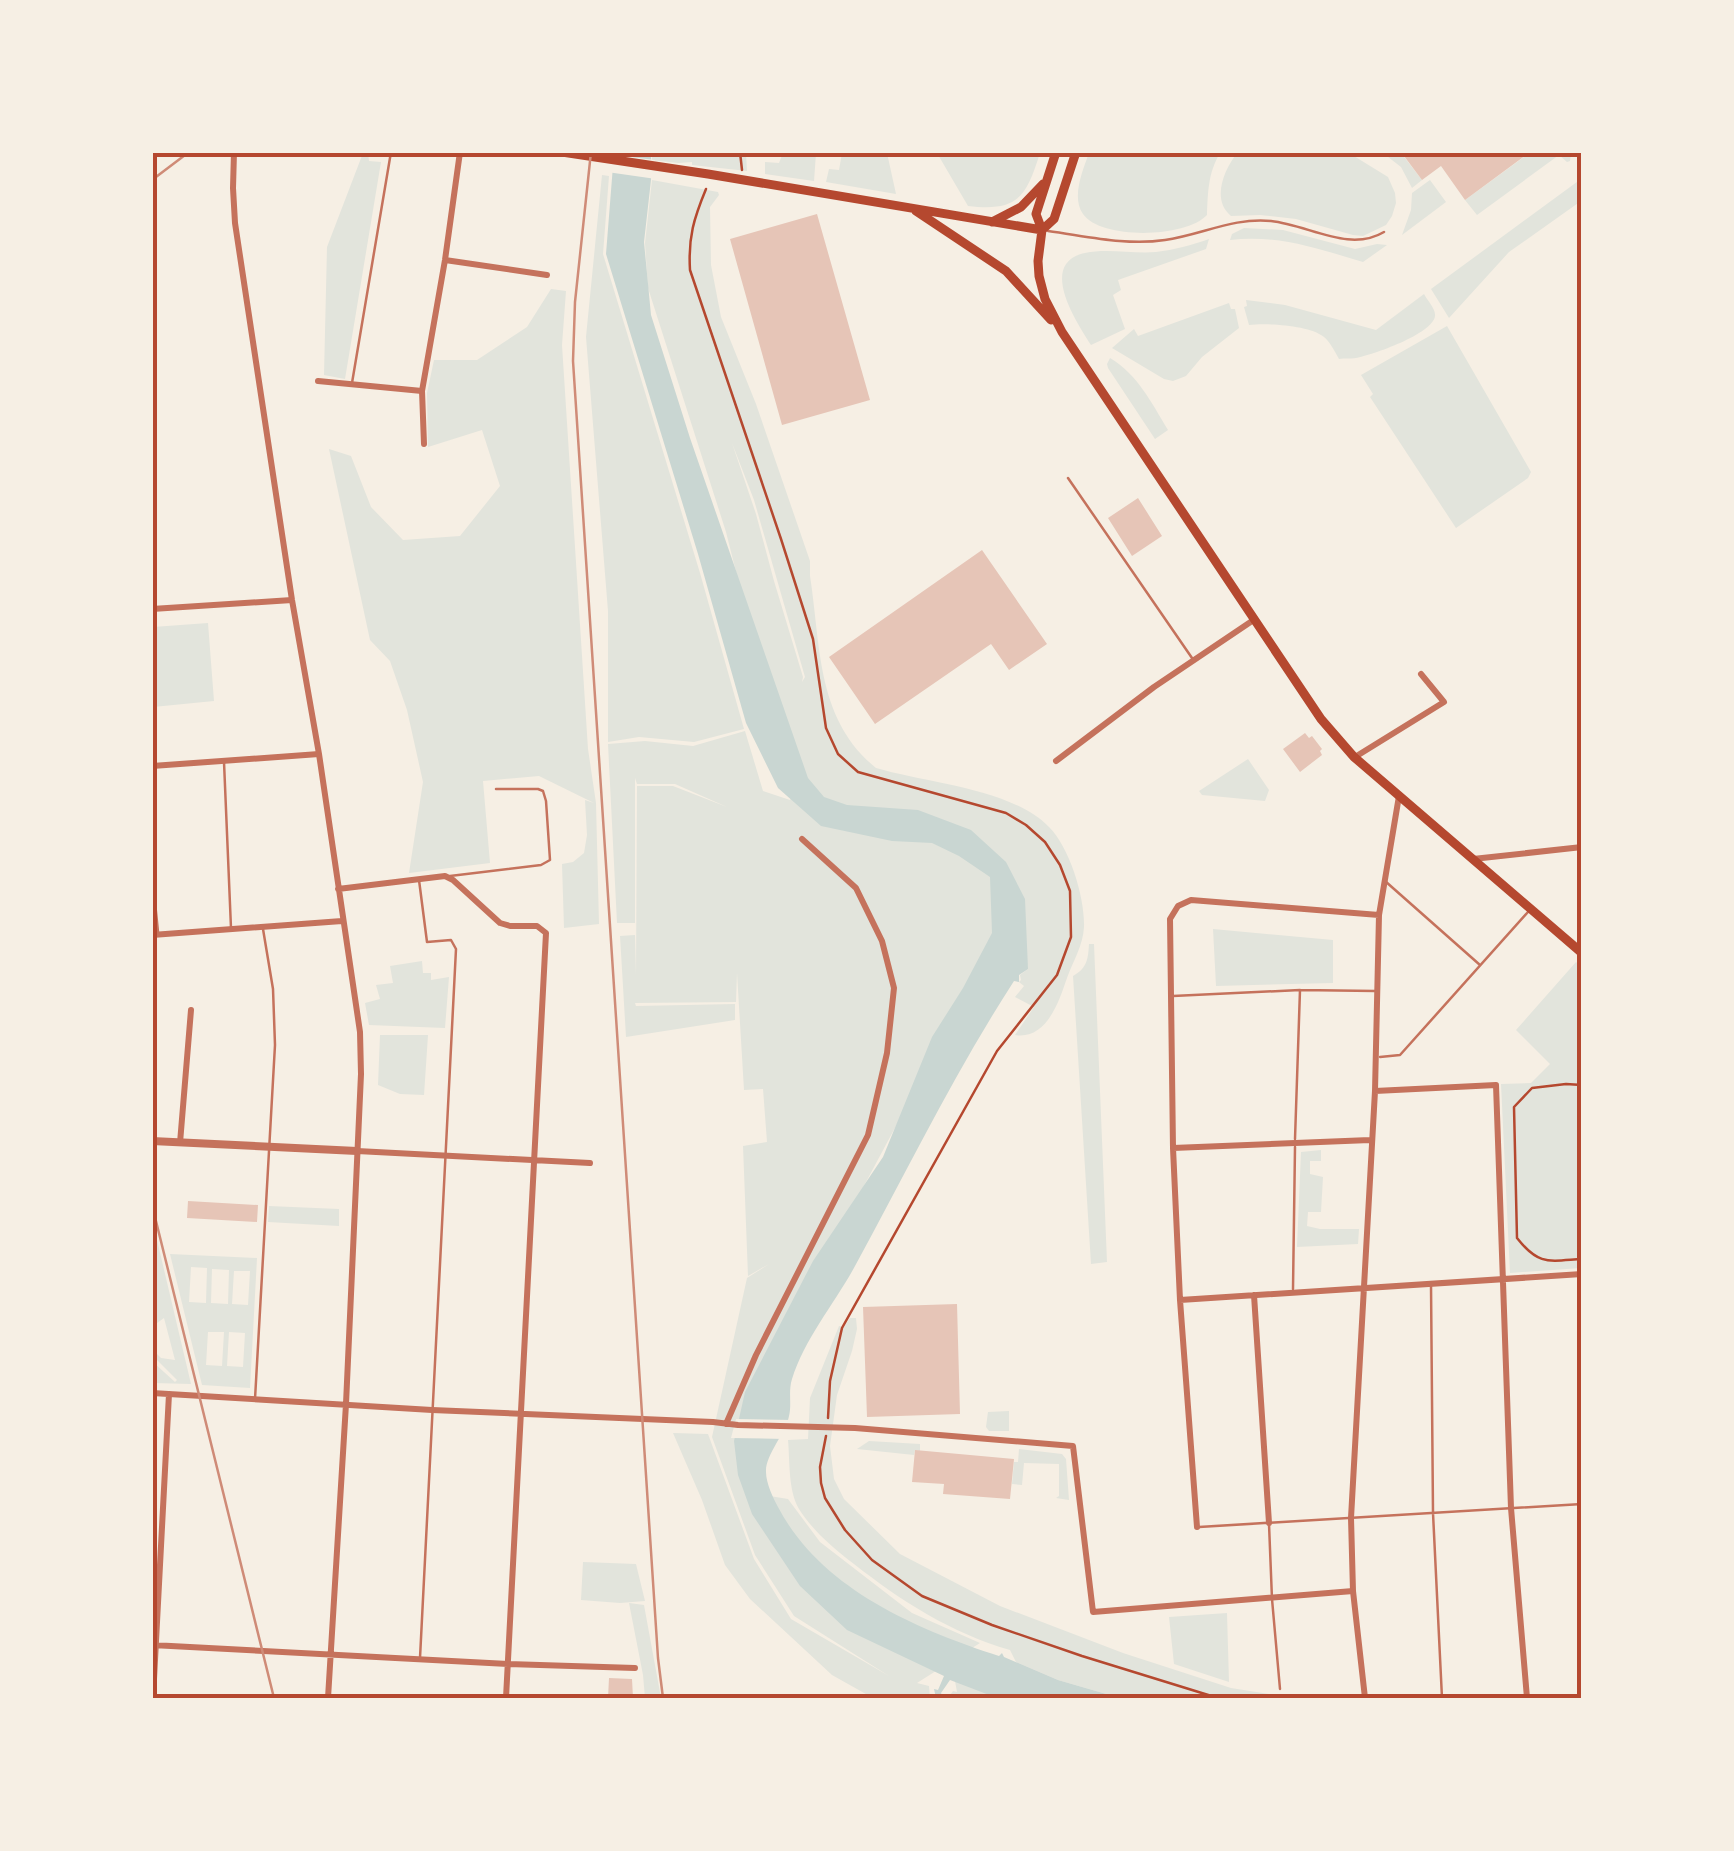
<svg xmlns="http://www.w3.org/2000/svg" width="1734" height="1851" font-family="Raleway,sans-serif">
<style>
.green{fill:#e2e4dc;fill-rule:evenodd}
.water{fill:#c9d6d2}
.pier{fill:#f6efe4}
.building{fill:#e6c5b7}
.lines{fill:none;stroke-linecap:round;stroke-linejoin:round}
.path{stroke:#b5482f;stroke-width:2.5}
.service{stroke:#c5725c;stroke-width:2.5}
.minor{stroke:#c5725c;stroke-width:6}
.tertiary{stroke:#c5725c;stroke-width:8}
.secondary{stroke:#b5482f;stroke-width:9}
.rail{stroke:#cf8b77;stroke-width:2.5}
.neatline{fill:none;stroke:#b5482f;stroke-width:4}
</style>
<rect width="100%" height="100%" fill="#f6efe4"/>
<!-- green -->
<path class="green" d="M1238,152l111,1 39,24 7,16 1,10 -4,13 -6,9 -23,11 -10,-1 -57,-16 -36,-4 -29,1c-20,-16 -7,-47 7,-64z
M363,153h5l1,8 12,1 -36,217 -21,-4 3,-128z
M652,153h94l1,18 -55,-6v-3l-14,1 -26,-3z
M783,153h33l-2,28 -49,-7v-12l14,1z
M842,153h45l9,41 -70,-12 3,-13 10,1z
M937,153h103c-14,44 -22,59 -72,53z
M1089,153h131c-12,20 -12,39 -13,62 -21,23 -106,25 -124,-1 -12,-17 0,-44 6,-61z
M1383,153h18l21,27 -10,8 -11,-21z
M1528,154l43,-1 -1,8 -3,1 -8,-7 -82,60 -12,-15z
M602,175l7,1 -6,78 97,319 44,156 -50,13 -55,-5 -31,5v-131l-22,-274z
M1581,179v22l-72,51 -60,66 -18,-29z
M652,180l66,12 1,3 -9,12 1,58 10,52 35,87 54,157v15c11,70 6,143 66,192 51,15 137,21 173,59 21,21 36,71 35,100 -1,19 -11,34 -17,51 -8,23 -20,62 -52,57l19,-28 -19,-10 9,-11 -5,-4 2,-2 -1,-5 8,-6 -3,-13 -120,153 -101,189 -47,196 31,5 32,43 92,71 68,30 -63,40 12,3 1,12h-57l-41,-23 -82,-76 -25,-34 -23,-65 -29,-67 35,1 46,125 37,60 98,57 -95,-60 -39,-61 -43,-118 35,-159 22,-14 -21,12 -5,-130 24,-4 -4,-53 -19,1 -7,-117 -1,29 -101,1 1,3 99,-2v16l-109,17 -6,-101 15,-1 1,40 1,-189h36l54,21 -52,-23h-38l-2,-6v145h-18l-9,-179 37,-3 48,5 52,-15 18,60 27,9 2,-6 -66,-262 -78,-244 -3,-45zM732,443l22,57 51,177 -3,5 1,-5 -29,-96 -18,-67z
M1430,180l16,22 -44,33 9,-25 1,-17z
M1244,228l39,2 72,19 22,-5 10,1 -24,17c-44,-13 -86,-28 -133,-22l2,-6z
M1209,239l-3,10 -88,31 3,10 -8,5 12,34 -34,16c-14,-22 -54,-82 -6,-92 22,-5 48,1 71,-1 18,-2 36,-7 53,-13z
M551,289l15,2 -4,54 26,404 8,54 3,121 -35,4 -2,-64 11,-2 11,-9 3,-18 -2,-35 9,3 -55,-27 -56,5 7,82 -81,10 14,-91 -16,-72 -17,-49 -20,-21 -41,-191 22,7 20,51 32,33 57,-4 40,-50 -18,-56 -54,17 -1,-54 7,-33h43l50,-33z
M1424,294c3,6 12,15 11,22 -2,18 -63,39 -79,42 -6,1 -11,0 -17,1 -4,-7 -9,-17 -15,-22 -14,-12 -57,-14 -75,-12l-5,-18 3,-1 -1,-6 39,5 91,25z
M1229,303l2,6h4l4,19 -37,29 -16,19 -13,5 -9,-2 -52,-31 22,-19 4,7z
M1447,326l84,146 -3,6 -72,50 -86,-131 3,-3 -12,-19z
M1110,358c28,17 41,44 58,72l-13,9 -47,-71 -1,-4z
M208,623l6,78 -61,6v-80z
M1248,759l21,31 -4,11 -63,-6 -3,-4z
M1213,929l120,11v43l-117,3z
M1089,944h5l13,318 -16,2 -18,-288c14,-8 15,-16 16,-32z
M422,961l1,12h8v7l18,-3 -4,51 -76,-3 -4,-22 15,-4 -4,-14 17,-2 -3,-17z
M1576,962l6,5 -1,301 -71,5 -9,-189 30,-1 19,-19 -34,-34z
M380,1035h48l-4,60 -24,-1 -22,-9z
M1321,1150v11h-11v13l13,3 -2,35h-13l-1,14 13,3h39l-1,15 -61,3 4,-95z
M269,1206l70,3v17l-71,-4z
M152,1223h1l38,161 -38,-1v-21l22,20 2,-2 -24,-24v-6l8,8 14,2 -11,-42 -11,8z
M170,1254l87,4 -7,130 -48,-3zM191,1267l16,1 -1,35 -17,-1zM212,1269l17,1 -1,34 -17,-1zM234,1271h16l-2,34 -16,-1zM208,1332h16l-2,34 -16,-1zM229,1332l16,1 -2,34 -16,-1z
M850,1318h6l1,11 -5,22 -15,44 -7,51 4,33 10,20 56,55 100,52 123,47 108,35 62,10h-173l-62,-18 -42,-18 -6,-12c-59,-17 -109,-49 -156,-86 -21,-16 -41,-33 -55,-55 -11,-19 -9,-47 -11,-69l20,-1 2,-41 29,-72 5,1z
M1009,1411v20h-20l-3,-4 2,-15z
M869,1441l51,3v7l-5,-1 -1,5 -57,-6z
M1019,1449l43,5 4,5 3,41 -13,-2 3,-2v-32l-35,-1 -2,22 -10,-1 2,-22h4z
M583,1562l53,2 9,37 -25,2 -39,-3z
M629,1603l15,2 17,93h-16l-2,-23z
M1227,1613l2,69 -55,-18 -5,-47z
M955,1681l61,17h-68l5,-7 4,1z"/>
<!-- water -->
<path class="water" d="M614,153h37v27l-7,62 7,73 39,123 118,340 16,19 23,8 71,5 53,20 35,32 19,37 3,70 -9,6v7l-5,-1c-59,91 -107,190 -159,285 -20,37 -50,72 -63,113 -4,13 0,25 -3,37 -3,17 -24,39 -23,56 0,11 7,26 12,35 43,82 138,122 221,149l3,-3 2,4 54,23 62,18h-123l-47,-18 -9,13 1,2 -6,3 -2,-9 4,1 6,-14 -97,-46 -47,-44 -48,-72 -14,-39 -4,-34 11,-49 68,-131 70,-104 49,-120 31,-49 29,-55 -2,-56 -31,-21 -27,-13 -40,-2 -71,-15 -43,-38 -32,-65 -48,-169 -92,-300z"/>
<!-- pier -->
<path class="pier" d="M608,154l47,6 1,19 -49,-7z
M736,1419l57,1 -8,19 -54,-1z"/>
<!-- building -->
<path class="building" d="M1401,152h129l-65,48 -24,-34 -19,14z
M817,214l53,186 -88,25 -52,-186z
M1138,498l24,38 -30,20 -24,-38z
M982,550l65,94 -38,26 -18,-26 -116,80 -46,-67z
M1305,733l4,5 3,-2 10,13 -2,2 2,4 -22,17 -17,-23z
M188,1201l70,4 -1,17 -70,-4z
M957,1304l3,110 -93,3 -4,-110z
M915,1450l99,9 -4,40 -67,-5 1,-10 -32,-2z
M609,1678l23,1 1,19h-25z"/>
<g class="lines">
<!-- path -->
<path class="path" d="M740,152l2,18
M706,189c-12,29 -18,48 -16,81l91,269 32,100 13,89 12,26 20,18 148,41 20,12 19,17 15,23 10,26 1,46 -14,38 -60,76 -155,277 -12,53 -2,37
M1582,1085l-16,-1 -34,4 -18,19 3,131c22,28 32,23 65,21
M826,1436l-6,31 1,16 4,15 20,32 27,30 50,36 70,29 90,31 136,42"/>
<!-- service -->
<path class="service" d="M1048,231c38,5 78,15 117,9 36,-5 69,-23 106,-19 38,4 78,32 113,11
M352,383l39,-231
M1068,478l124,180
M224,762l7,166
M152,873l6,59
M450,876l91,-11 9,-5 -4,-59 -3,-10 -5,-2h-42
M419,880l8,62 24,-2 5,9 -36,709
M1385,881l95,84
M1173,996l127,-6 75,1
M1380,1057l20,-2 128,-143
M1295,1139l5,-149
M1431,1285l2,228 9,185
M1293,1289l2,-142
M255,1399l20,-354 -2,-56 -10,-60
M1269,1524l3,75 8,90
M1199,1527l383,-23"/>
<!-- minor -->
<path class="minor" d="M234,152l-1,36 2,35 57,377 27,154 41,278 1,42 -15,330 -18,294
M445,260l102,15
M318,381l104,10
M424,444l-2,-53 23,-131 15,-108
M152,609l140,-9
M1355,757l89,-55 -23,-28
M1056,761l98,-74 101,-68
M152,766l167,-12
M1473,859l109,-12
M338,889l107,-13 8,4 47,43 10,3h27l9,7 -40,765
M152,935l190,-14
M1375,1091l121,-6 15,423 16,190
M180,1143l11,-133
M1173,1148l197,-8
M357,1151l233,12
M1254,1295l15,228
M1180,1300l402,-26
M152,1393l280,17 281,12 25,3 117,3 218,18 20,166 260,-21
M726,1424l30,-69 112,-220 19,-82 7,-65 -12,-47 -26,-53 -54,-49
M1197,1527l-17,-227 -7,-152 -3,-229 8,-13 13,-6 188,15
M152,1645l356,19 127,4
M153,1698l16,-304
M1365,1698l-12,-107 -2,-73 24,-427 4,-176 20,-119"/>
<!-- tertiary -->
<path class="tertiary" d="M152,1141l205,10"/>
<!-- secondary -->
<path class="secondary" d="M562,152l146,22 334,56
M1056,152l-20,62 6,16 -4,31 1,15 6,23 17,33 259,387 33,38 228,196
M916,211l90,60 45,49
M992,222l29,-15 22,-23
M1042,230l12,-11 22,-67"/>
<!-- rail -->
<path class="rail" d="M591,152l-16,150 -2,59 85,1297 5,40
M152,180l37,-28
M152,1205l122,493"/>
</g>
<!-- border -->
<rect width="1734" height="1851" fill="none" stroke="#f6efe4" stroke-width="310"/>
<rect x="155" y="155" width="1424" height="1541" class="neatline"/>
</svg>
